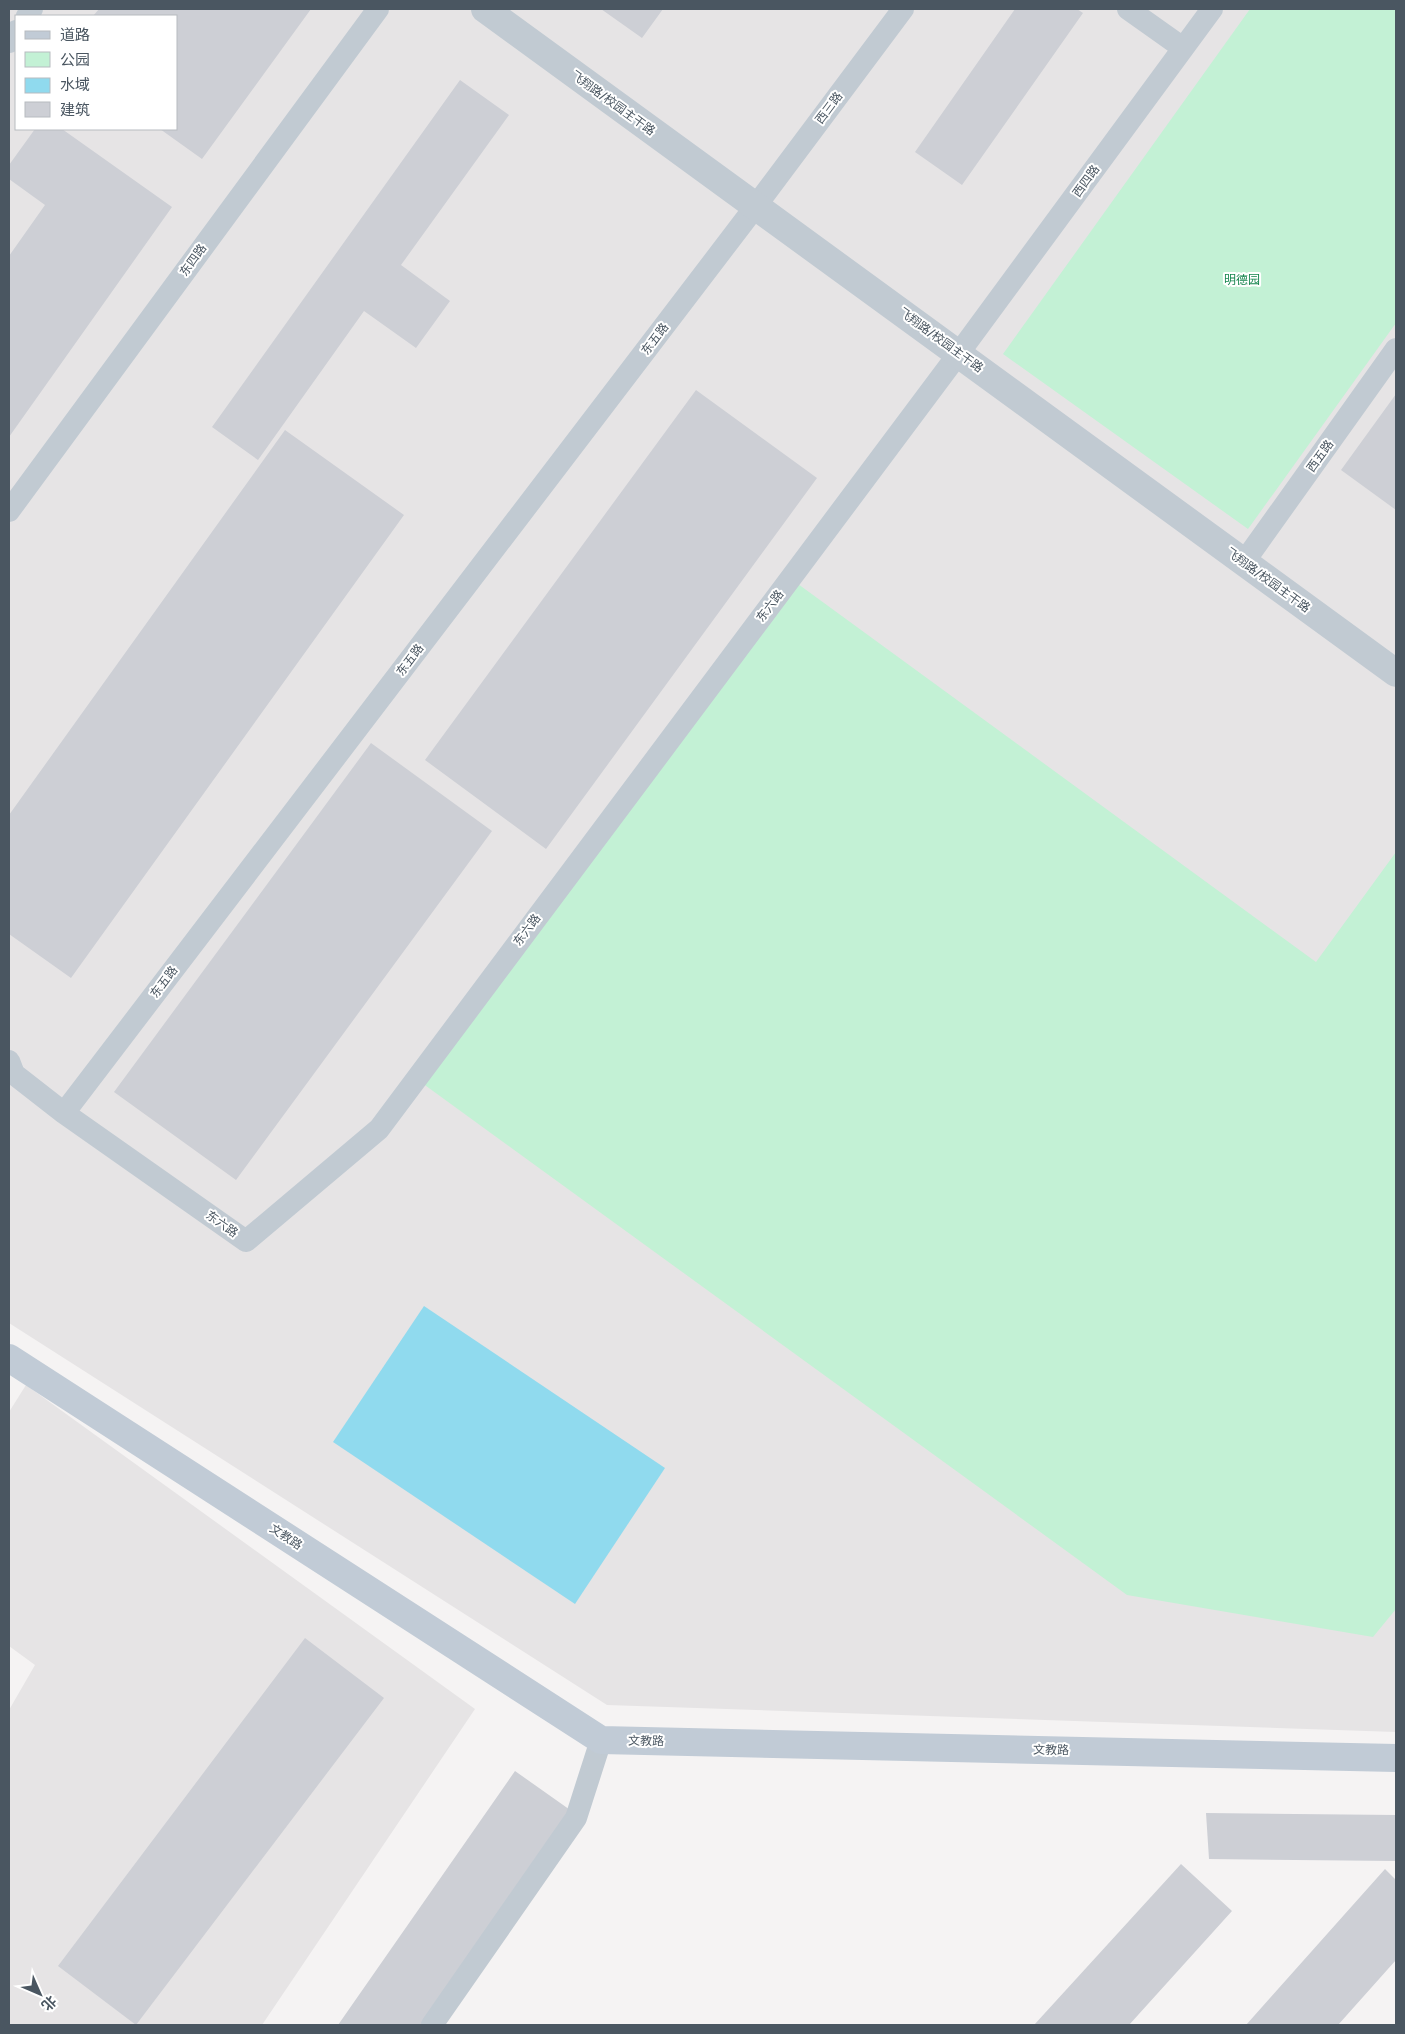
<svg xmlns="http://www.w3.org/2000/svg" width="1405" height="2034" font-family="'DM Sans','Noto Sans SC',sans-serif">
<style>
.education{fill:#e6e4e5;fill-rule:evenodd}
.green{fill:#c3f1d5}
.water{fill:#90daee}
.building{fill:#cdcfd5}
.lines{fill:none;stroke-linecap:round;stroke-linejoin:round}
.lane{stroke:#c1cad2;stroke-width:22}
.street{stroke:#c1cad2;stroke-width:28}
.secondary{stroke:#c1cbd6;stroke-width:28}
.labels{text-anchor:middle;stroke-width:4;stroke-linejoin:round;paint-order:stroke}
.street-label{font-size:12px;fill:#4a5661;stroke:#fff}
.park-label{font-size:12px;fill:#17864f;stroke:#fff}
</style>
<rect width="100%" height="100%" fill="#f5f3f3"/>
<!-- education -->
<path class="education" d="M9,9h1387v1723l-789,-27 -598,-382zM16,16h160v113h-160z
M26,1385l449,324 -213,316h-253v-315l26,-45 -26,-19v-234z"/>
<!-- green -->
<path class="green" d="M1250,9h146v314l-148,206 -245,-175z
M798,584l518,378 80,-110v757l-23,28 -246,-42 -705,-512z"/>
<!-- water -->
<path class="water" d="M424,1306l241,162 -90,136 -242,-162z"/>
<!-- building -->
<path class="building" d="M99,9h212l-109,150 -42,-30h16v-113h-83z
M601,9h62l-21,29z
M1015,9h62l6,4 -121,172 -47,-33z
M460,80l49,35 -108,150 49,36 -34,47 -52,-37 -106,149 -46,-33z
M35,129h27l110,78 -163,230v-181l36,-51 -36,-26v-14z
M696,390l121,88 -271,371 -121,-89z
M1396,394v116l-55,-40z
M285,430l119,85 -333,463 -62,-44v-119z
M371,743l121,88 -256,349 -122,-88z
M305,1638l79,60 -248,327 -78,-59z
M515,1771l58,41 -148,213h-87z
M1206,1813l190,2v46l-187,-2z
M1181,1864l51,47 -103,114h-95z
M1385,1869l11,11v80l-58,65h-92z"/>
<g class="lines">
<!-- lane -->
<path class="lane" d="M1128,9l55,39
M27,16l5,-7
M9,42l7,-11
M9,511l369,-502
M1244,562l152,-213
M9,1061l5,13 50,39 182,128 133,-112 580,-776 253,-344
M64,1113l691,-906 148,-198
M432,2025l144,-207 25,-78"/>
<!-- street -->
<path class="street" d="M485,9l911,664"/>
<!-- secondary -->
<path class="secondary" d="M9,1358l592,382 795,18"/>
</g>
<g class="labels">
<!-- street labels -->
<g class="street-label">
<text transform="translate(613 103) rotate(36)" y="4">飞翔路/校园主干路</text>
<text transform="translate(829 108) rotate(-53)" y="4">西三路</text>
<text transform="translate(1086 181) rotate(-54)" y="4">西四路</text>
<text transform="translate(193 260) rotate(-54)" y="4">东四路</text>
<text transform="translate(655 339) rotate(-53)" y="4">东五路</text>
<text transform="translate(941 340) rotate(36)" y="4">飞翔路/校园主干路</text>
<text transform="translate(1320 456) rotate(-54)" y="4">西五路</text>
<text transform="translate(1268 580) rotate(36)" y="4">飞翔路/校园主干路</text>
<text transform="translate(770 606) rotate(-53)" y="4">东六路</text>
<text transform="translate(410 660) rotate(-53)" y="4">东五路</text>
<text transform="translate(527 930) rotate(-53)" y="4">东六路</text>
<text transform="translate(164 982) rotate(-53)" y="4">东五路</text>
<text transform="translate(222 1224) rotate(35)" y="4">东六路</text>
<text transform="translate(286 1537) rotate(33)" y="4">文教路</text>
<text transform="translate(646 1741) rotate(1)" y="4">文教路</text>
<text transform="translate(1051 1750) rotate(1)" y="4">文教路</text>
</g>
<!-- park labels -->
<g class="park-label">
<text x="1242" y="284">明德园</text>
</g>
</g>
<!-- border -->
<rect width="1405" height="2034" fill="none" stroke="#4a5661" stroke-width="20"/>
<!-- legend -->
<rect x="15" y="15" width="162" height="115" fill="#ffffff" stroke="#b7bbc0"/>
<rect x="25" y="31" width="25" height="8" fill="#c1cbd6" stroke="#b7bbc0"/>
<text x="60" y="40" font-size="15" fill="#4a5661">道路</text>
<rect x="25" y="52" width="25" height="15" fill="#c3f1d5" stroke="#b7bbc0"/>
<text x="60" y="65" font-size="15" fill="#4a5661">公园</text>
<rect x="25" y="78" width="25" height="15" fill="#90daee" stroke="#b7bbc0"/>
<text x="60" y="90" font-size="15" fill="#4a5661">水域</text>
<rect x="25" y="102" width="25" height="15" fill="#cdcfd5" stroke="#b7bbc0"/>
<text x="60" y="115" font-size="15" fill="#4a5661">建筑</text>
<!-- north arrow -->
<g transform="translate(40 1994) rotate(135)" stroke="#ffffff" stroke-width="4" paint-order="stroke">
<path d="M0-4L9 19L0 12L-9 19Z" fill="#4a5661"/>
<text y="-8" font-size="14" font-weight="bold" text-anchor="middle" fill="#4a5661">北</text>
</g>
</svg>
